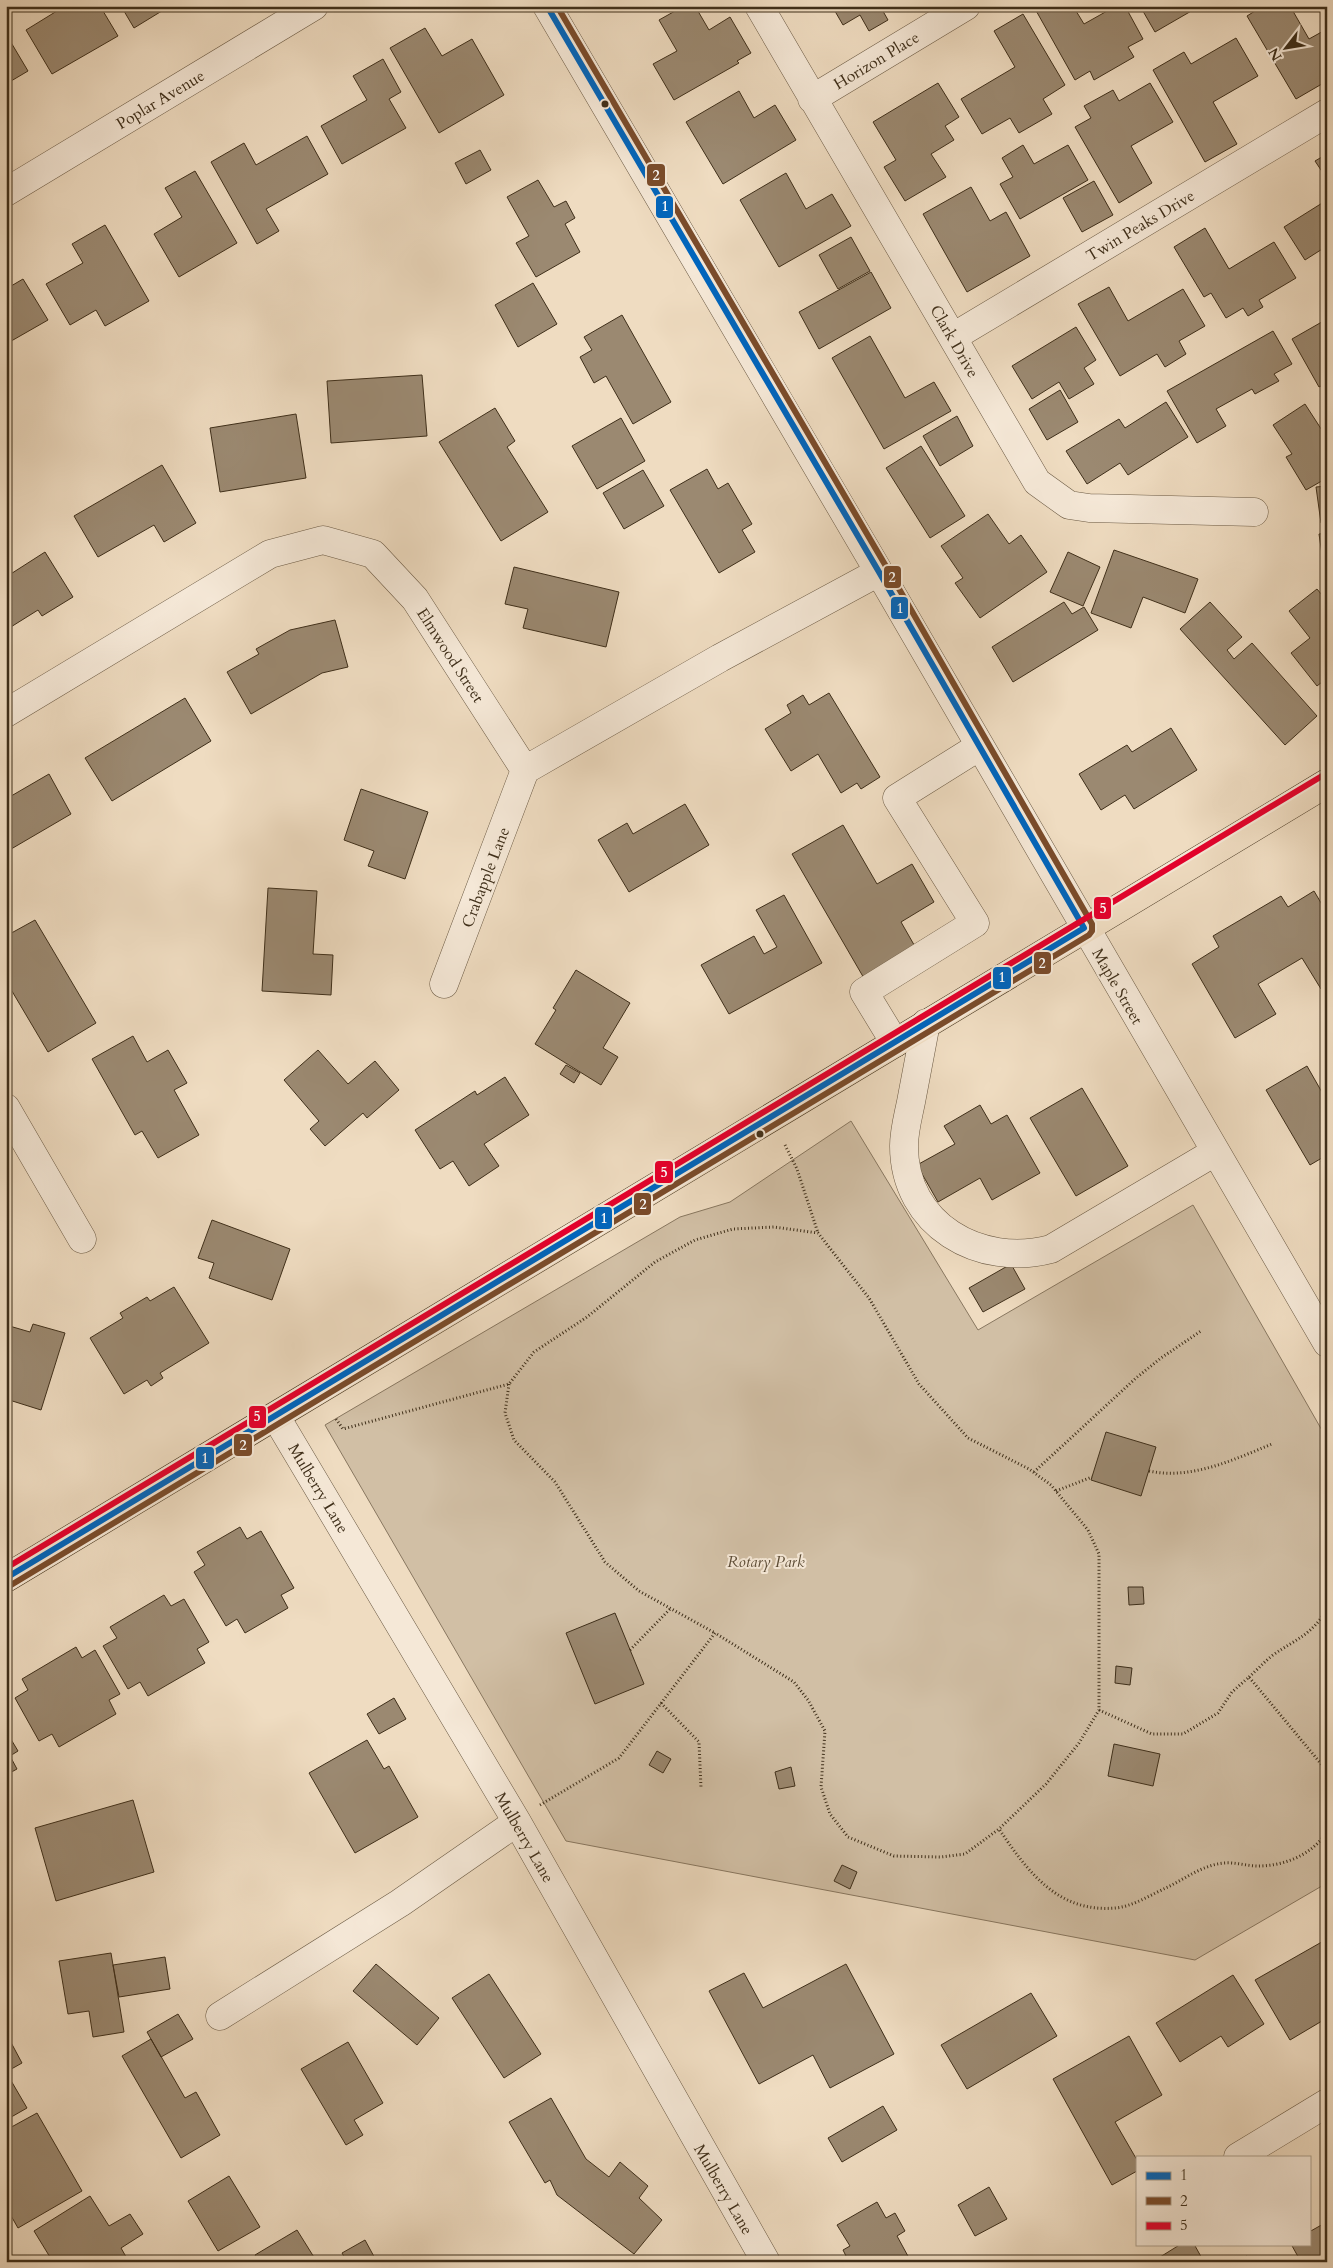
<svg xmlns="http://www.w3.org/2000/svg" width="1333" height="2268" font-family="Cardo,serif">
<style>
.green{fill:#d1bfa5;stroke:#887760}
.building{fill:#9b8971;stroke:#3f2f1a}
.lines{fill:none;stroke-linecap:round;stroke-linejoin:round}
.minor-casing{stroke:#6b5a44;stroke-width:29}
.major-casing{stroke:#3f2f1a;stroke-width:29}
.path{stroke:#3f2f1a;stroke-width:3;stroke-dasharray:1 2.5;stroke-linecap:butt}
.minor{stroke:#f5e8d7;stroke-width:28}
.major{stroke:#efdcc1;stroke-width:28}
.bus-1-casing{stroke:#f5e8d7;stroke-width:10}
.bus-2-casing{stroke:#f5e8d7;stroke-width:10}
.bus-3-casing{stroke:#f5e8d7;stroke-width:10}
.bus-1{stroke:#0065bd;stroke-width:6}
.bus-2{stroke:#7a4b2a;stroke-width:6}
.bus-3{stroke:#e4002b;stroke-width:6}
.bus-dot{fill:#3f2f1a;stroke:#f5e8d7;stroke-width:2}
.labels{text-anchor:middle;stroke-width:4;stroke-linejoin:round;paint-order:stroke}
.street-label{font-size:16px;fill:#3f2f1a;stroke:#f5e8d7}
.park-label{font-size:16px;font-style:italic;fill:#5c4c36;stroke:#f5e8d7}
.line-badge{stroke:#f5e8d7;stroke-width:2}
.badge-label{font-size:14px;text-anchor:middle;font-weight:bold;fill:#fff}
</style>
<rect width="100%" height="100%" fill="#efdcc1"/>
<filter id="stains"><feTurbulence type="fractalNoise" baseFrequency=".004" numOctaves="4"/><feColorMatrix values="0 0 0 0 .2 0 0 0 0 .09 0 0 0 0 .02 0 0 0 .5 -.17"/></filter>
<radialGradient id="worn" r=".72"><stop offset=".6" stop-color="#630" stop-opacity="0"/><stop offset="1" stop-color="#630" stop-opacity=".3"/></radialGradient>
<!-- green -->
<path class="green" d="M851,1121l127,209 215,-125 134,234v444l-132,77 -629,-119 -241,-416 355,-208 50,-15z"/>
<!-- building -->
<path class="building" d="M65,6h35l18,30 -66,38 -26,-44z
M121,6h49l-36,22z
M684,6h11l14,24 21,-13 21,36 -14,8 2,2 -65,37 -21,-36 24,-13 -18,-31z
M832,6h48l8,14 -19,11 -9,-16 -17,10z
M1073,6l11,18 32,-18h9l18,33 -15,8 6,10 -40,23 -4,-9 -15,9 -41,-73z
M1140,6h60l-45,26z
M1263,6h27l19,33 18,-10v52l-31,18 -49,-83z
M1023,14l42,71 -22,14 9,15 -33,19 -9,-15 -28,16 -21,-35 54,-32 -21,-36z
M425,28l17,28 30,-17 32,56 -65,38 -49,-85z
M6,34l22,37 -22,13z
M1236,38l22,38 -45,26 24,42 -32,18 -52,-92 31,-18 7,12z
M383,59l18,33 -12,7 17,29 -64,36 -21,-38 46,-26 -14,-24z
M938,83l21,34 -14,9 9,14 -23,14 15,23 -41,24 -21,-34 12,-7 -23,-38z
M1150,83l23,39 -42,24 21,37 -33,20 -44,-76 16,-9 -7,-12 29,-16 6,11z
M739,91l15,27 21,-13 21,35 -73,44 -37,-62z
M307,136l21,38 -62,35 13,22 -22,13 -46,-82 33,-19 12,22z
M1023,145l11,19 34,-19 20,35 -68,39 -20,-35 13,-7 -11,-19z
M480,150l11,20 -25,14 -11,-21z
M1327,154v25l-12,-18z
M195,171l42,72 -58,34 -25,-43 28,-17 -17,-29z
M786,173l20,36 26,-15 19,32 -72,41 -39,-67z
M538,180l16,27 12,-6 9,17 -10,6 15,28 -44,25 -20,-34 13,-7 -22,-39z
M1094,181l19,34 -31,17 -19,-34z
M971,187l19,34 16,-9 24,44 -63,36 -44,-78z
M1327,200v46l-22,14 -21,-33z
M105,225l44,76 -44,25 -9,-16 -26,15 -24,-41 37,-21 -11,-19z
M1205,228l24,41 45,-27 22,36 -37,22 4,7 -15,9 -5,-8 -17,10 -15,-25 -7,4 -30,-50z
M851,237l19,34 -32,18 -19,-34z
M871,272l20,36 -72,41 -20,-37z
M23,279l25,41 -42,24v-55z
M533,283l24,41 -39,23 -23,-42z
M1109,287l19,34 55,-32 22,37 -26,15 7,13 -21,13 -8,-13 -37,22 -42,-72z
M622,315l49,87 -38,22 -27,-48 -12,7 -14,-26 12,-7 -8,-13z
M1327,319v64l-8,4 -27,-48z
M1076,327l20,33 -12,8 10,16 -25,15 -10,-17 -27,17 -20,-33z
M1273,331l19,33 -18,10 5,7 -24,13 -3,-5 -36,20 10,17 -29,17 -30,-52z
M870,336l35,62 29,-16 17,29 -67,38 -52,-91z
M422,375l5,61 -96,7 -4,-62z
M1060,390l18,32 -31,18 -18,-31z
M1166,402l22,35 -60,38 -8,-12 -33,21 -21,-33 53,-32 6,9z
M1305,404l22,34v40l-21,12 -20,-33 6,-3 -19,-29z
M495,408l20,33 -8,6 41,65 -47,29 -62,-99z
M296,414l10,64 -86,14 -10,-64z
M957,416l16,30 -33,20 -17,-30z
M621,418l24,43 -48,28 -25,-43z
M921,446l44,70 -35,22 -44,-70z
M162,465l34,58 -32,19 -10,-17 -56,32 -24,-41z
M707,469l11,20 10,-6 24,41 -10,6 13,22 -36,21 -49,-83z
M643,470l21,36 -40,23 -21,-36z
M1327,486v36l-6,1 -5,-36z
M988,514l21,30 12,-9 26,37 -67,46 -25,-35 8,-5 -22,-32z
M1327,533v35h-3l-5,-34z
M1114,550l84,29 -13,34 -42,-16 -12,31 -40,-15z
M45,552l28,45 -31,19 -4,-6 -32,20v-53z
M1068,552l32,15 -17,39 -33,-14z
M514,567l105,25 -13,55 -83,-19 5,-19 -23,-5z
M1317,589l10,12v77l-10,8 -26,-33 19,-15 -21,-27z
M1064,602l8,12 12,-7 14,23 -85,52 -21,-35z
M1210,602l32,35 -15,13 7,9 18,-16 65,73 -32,29 -105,-116z
M335,620l13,47 -26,6 -71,41 -24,-42 32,-18 -3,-5 34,-19z
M829,693l51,84 -19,12 -4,-6 -16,10 -23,-39 -27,17 -26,-42 26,-16 -4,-8 16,-10 6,10z
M185,698l26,43 -99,60 -27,-43z
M1171,728l26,42 -63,39 -9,-14 -24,15 -22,-36 48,-29 5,7z
M49,774l22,40 -65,38v-53z
M361,789l67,23 -23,67 -37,-13 6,-15 -30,-11z
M685,804l24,41 -80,47 -31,-52 29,-17 6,11z
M843,825l34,59 35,-20 22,38 -33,20 16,28 -52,30 -73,-126z
M268,888l49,3 -4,63 20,1 -2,40 -69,-4z
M1314,891l13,22v72l-6,4 -19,-31 -44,26 18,30 -41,24 -43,-74 27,-17 -6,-11 68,-40 7,11z
M784,895l38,68 -93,51 -28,-49 53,-29 10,18 13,-7 -21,-37z
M35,920l61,103 -48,29 -42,-71v-45z
M576,970l54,33 -27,45 15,9 -17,28 -66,-41 21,-34 -3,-2z
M133,1036l14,26 21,-12 19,33 -13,7 25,45 -41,23 -16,-27 -7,4 -43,-76z
M318,1050l30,34 27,-23 24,29 -32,28 -4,-5 -38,33 -15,-17 9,-8 -35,-41z
M566,1065l14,8 -6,10 -14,-9z
M1307,1066l16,28 4,-2v63l-17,10 -44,-75z
M505,1077l24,38 -45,29 15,22 -30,20 -16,-25 -13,8 -25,-39 60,-39 2,4z
M1082,1088l46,78 -52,30 -46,-78z
M980,1105l11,19 16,-9 33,58 -48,27 -12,-22 -42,24 -21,-37 38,-21 -11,-18z
M1327,1157v13l-6,-9z
M212,1220l78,29 -18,51 -63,-22 5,-15 -16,-5z
M1011,1264l14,25 -42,23 -14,-24z
M174,1287l35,56 -49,30 3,5 -12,8 -4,-6 -23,14 -34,-56 33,-20 -3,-5 27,-16 3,4z
M33,1324l32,9 -24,77 -35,-11v-74l24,7z
M1106,1432l50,15 -15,49 -50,-16z
M240,1527l7,12 14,-8 33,57 -13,7 7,13 -43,25 -8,-14 -11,7 -32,-54 11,-7 -8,-13z
M1128,1587h15l1,17 -15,1z
M164,1595l7,11 13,-7 25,43 -12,7 8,14 -57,33 -8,-14 -12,7 -25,-43 14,-8 -7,-11z
M615,1613l29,71 -49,20 -29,-71z
M76,1647l6,11 13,-8 25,44 -11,6 7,14 -57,33 -7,-13 -13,7 -24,-43 13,-8 -6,-11z
M1116,1666l16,2 -2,17 -15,-2z
M394,1698l12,21 -27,15 -12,-20z
M6,1731l12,20 -8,5 7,13 -11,6z
M367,1740l17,29 5,-3 29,51 -63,36 -46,-80z
M1114,1744l46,10 -7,32 -45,-10z
M657,1751l14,8 -8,14 -14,-8z
M791,1767l4,19 -16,3 -4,-17z
M133,1800l21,72 -98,29 -21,-73z
M842,1865l15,7 -7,17 -16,-8z
M1327,1939v79l-37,22 -35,-60z
M111,1953l13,79 -31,5 -4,-26 -21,3 -9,-53z
M165,1957l5,32 -51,8 -6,-32z
M376,1964l63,54 -22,27 -64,-54z
M846,1964l48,90 -64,34 -17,-33 -54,29 -50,-93 35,-18 19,35z
M489,1974l52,80 -37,24 -52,-80z
M1233,1975l31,49 -36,23 -7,-11 -41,26 -24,-39z
M1031,1993l26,43 -90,53 -26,-44z
M178,2014l15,25 -32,18 -14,-25z
M7,2035l15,28 -16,9 21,36 -21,12v-84z
M1129,2036l33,59 -47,27 22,38v11l-25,14 -59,-106z
M151,2039l34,59 11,-6 24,43 -39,23 -59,-102z
M348,2042l35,61 -29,17 9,15 -17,10 -45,-76z
M551,2098l35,61 23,18 11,-15 28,24 -9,12 23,22 -28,34 -77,-59 -7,-15 -5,3 -36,-61z
M883,2106l14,24 -55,32 -14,-24z
M37,2113l45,78 -64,37 -12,-21v-77z
M229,2176l31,51 -42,24 -30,-50z
M989,2187l18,32 -32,17 -17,-31z
M90,2196l19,30 21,-12 13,20 -22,14 8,14h-76l-19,-31z
M877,2202l9,16 9,-5 10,18 -8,5 12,22 -6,4h-54l-6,-12 7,-4 -13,-21z
M1325,2223l2,39h-26l-10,-18h18v-12z
M297,2230l20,32h-58l-4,-7z
M365,2240l12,22h-30l-5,-9z
M1181,2244h13l10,18h-52z
M1247,2256l3,6h-13z"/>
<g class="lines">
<!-- minor casing -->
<g class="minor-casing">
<path id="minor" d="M547,6l332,566 448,771
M759,6l278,476 32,23 20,3 165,4
M812,99l154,-93
M6,192l308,-186
M953,337l374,-224
M6,713l264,-159 53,-14 50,14 42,45 110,171
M525,770l195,-112 159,-86
M444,984l81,-214
M926,1023c-5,27 -10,53 -15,79 -3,15 -7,29 -7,44 0,79 76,122 147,103l164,-97
M895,1043l-31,-51 111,-69 -78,-125 83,-52
M6,1108l76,131
M276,1417l241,405 249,440
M220,2016l180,-113 117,-81
M1238,2157l89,-54"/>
</g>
<!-- major casing -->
<g class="major-casing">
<path id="major" d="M6,1578l1321,-795"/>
</g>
<!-- path -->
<path class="path" d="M785,1145l12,24 21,64
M509,1384l-4,29 9,27 41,42 50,80 34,29 76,42
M336,1419l7,10 166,-45 25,-32 53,-35 68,-55 40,-22 38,-11 41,-2 44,6 51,65 50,86 49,54 61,31 22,16 37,45 11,24v156l-20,33 -33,41 -47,45
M1149,1471c42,9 84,-11 123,-27
M1034,1472l102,-94 25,-20 40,-27
M1056,1491l36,-14
M630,1650l41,-42
M1249,1677c8,-7 15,-15 24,-22 23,-16 39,-20 54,-46
M661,1703l38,39 2,46
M1099,1710l53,24h31l35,-21 14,-21 17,-15 78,94
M540,1805l79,-47 96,-125 79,49 14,18 17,31 -4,56 9,27 18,23 46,19 47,1 24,-3 34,-25c29,43 59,84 116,79 17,-1 37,-14 53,-21 18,-9 35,-22 56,-24 11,-1 23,3 34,3 26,0 54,-11 69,-34"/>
<!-- minor -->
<use href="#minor" class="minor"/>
<!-- major -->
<use href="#major" class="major"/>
<!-- bus-1 casing -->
<g class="bus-1-casing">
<path id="bus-1" d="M6,1578l1078,-650 -205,-356 -332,-566"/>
</g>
<!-- bus-2 casing -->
<g class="bus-2-casing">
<path id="bus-2" d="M11,1585l1078,-650 3,-4v-7l-205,-356 -330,-562"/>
</g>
<!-- bus-3 casing -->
<g class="bus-3-casing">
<path id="bus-3" d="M6,1568l1316,-792"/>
</g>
<!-- bus-1 -->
<use href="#bus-1" class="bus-1"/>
<!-- bus-2 -->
<use href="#bus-2" class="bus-2"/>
<!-- bus-3 -->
<use href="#bus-3" class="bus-3"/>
</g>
<!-- markers -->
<g class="bus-dot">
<circle cx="605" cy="104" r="4.5"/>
<circle cx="760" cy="1134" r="4.5"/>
</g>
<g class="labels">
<!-- street labels -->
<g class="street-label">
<text transform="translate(876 60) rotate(-31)" y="6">Horizon Place</text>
<text transform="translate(160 99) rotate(-31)" y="6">Poplar Avenue</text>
<text transform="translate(1140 225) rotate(-31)" y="6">Twin Peaks Drive</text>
<text transform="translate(955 341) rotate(60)" y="6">Clark Drive</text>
<text transform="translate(451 655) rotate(57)" y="6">Elmwood Street</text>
<text transform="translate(485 877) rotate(-69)" y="6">Crabapple Lane</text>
<text transform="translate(1118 986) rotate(60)" y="6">Maple Street</text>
<text transform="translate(319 1488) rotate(59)" y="6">Mulberry Lane</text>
<text transform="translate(525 1837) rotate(60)" y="6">Mulberry Lane</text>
<text transform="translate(724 2189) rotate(60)" y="6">Mulberry Lane</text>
</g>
<!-- park labels -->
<g class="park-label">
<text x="766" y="1567">Rotary Park</text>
</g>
</g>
<g class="line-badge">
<rect x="646" y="163" width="20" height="24" rx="5" fill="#7a4b2a"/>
<rect x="655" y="195" width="19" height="24" rx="5" fill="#0065bd"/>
<rect x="883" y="565" width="19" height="24" rx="5" fill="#7a4b2a"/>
<rect x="890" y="596" width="19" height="24" rx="5" fill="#0065bd"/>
<rect x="1093" y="896" width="19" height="24" rx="5" fill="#e4002b"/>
<rect x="1033" y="951" width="19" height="24" rx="5" fill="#7a4b2a"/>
<rect x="992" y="966" width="20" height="24" rx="5" fill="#0065bd"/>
<rect x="654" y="1160" width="20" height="24" rx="5" fill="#e4002b"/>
<rect x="633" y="1192" width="19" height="24" rx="5" fill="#7a4b2a"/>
<rect x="594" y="1206" width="19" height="24" rx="5" fill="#0065bd"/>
<rect x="248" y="1405" width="19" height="24" rx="5" fill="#e4002b"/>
<rect x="233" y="1433" width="20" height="24" rx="5" fill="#7a4b2a"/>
<rect x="195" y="1446" width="20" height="24" rx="5" fill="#0065bd"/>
</g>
<g class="badge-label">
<text x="656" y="180">2</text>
<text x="665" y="211">1</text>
<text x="892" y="582">2</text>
<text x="900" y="613">1</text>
<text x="1103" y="913">5</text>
<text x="1042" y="968">2</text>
<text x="1002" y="982">1</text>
<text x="664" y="1177">5</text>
<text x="643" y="1209">2</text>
<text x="604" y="1223">1</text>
<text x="257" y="1421">5</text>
<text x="243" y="1450">2</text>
<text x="205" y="1463">1</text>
</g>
<!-- margin -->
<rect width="1333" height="2268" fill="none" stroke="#efdcc1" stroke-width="25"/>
<rect x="8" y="8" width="1318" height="2253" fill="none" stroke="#3f2f1a" stroke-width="2.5"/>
<rect x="12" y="12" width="1308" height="2243" fill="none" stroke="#3f2f1a"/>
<!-- legend -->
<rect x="1136" y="2156" width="175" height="90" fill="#f5e8d7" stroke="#ac9e8b"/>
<rect x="1146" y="2172" width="25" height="8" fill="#0065bd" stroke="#ac9e8b"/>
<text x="1180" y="2180" font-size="15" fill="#3f2f1a">1</text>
<rect x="1146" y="2197" width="25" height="8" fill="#7a4b2a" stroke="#ac9e8b"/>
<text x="1180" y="2206" font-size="15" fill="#3f2f1a">2</text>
<rect x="1146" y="2222" width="25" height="8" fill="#e4002b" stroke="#ac9e8b"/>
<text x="1180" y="2230" font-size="15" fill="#3f2f1a">5</text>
<!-- north arrow -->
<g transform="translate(1286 48) rotate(239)" stroke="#f5e8d7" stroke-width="4" paint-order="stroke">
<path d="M0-4L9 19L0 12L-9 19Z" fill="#3f2f1a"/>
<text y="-8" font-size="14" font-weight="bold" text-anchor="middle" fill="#3f2f1a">N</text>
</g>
<rect width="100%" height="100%" filter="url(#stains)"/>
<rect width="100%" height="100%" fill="url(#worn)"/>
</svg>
